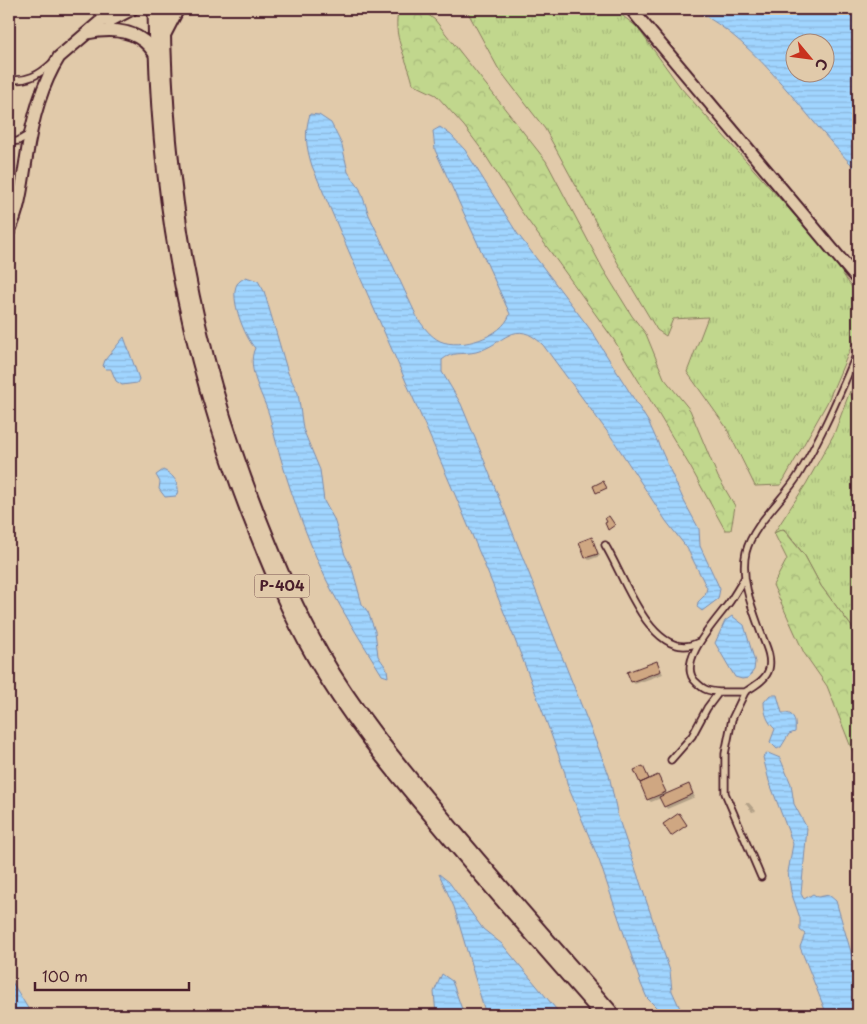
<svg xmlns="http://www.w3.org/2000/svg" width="867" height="1024" font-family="'Playpen Sans',sans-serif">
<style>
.grass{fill:url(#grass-tufts);stroke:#867b5c}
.forest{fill:url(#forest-crowns);stroke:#867b5c}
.water{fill:url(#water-rules);stroke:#7e8caa;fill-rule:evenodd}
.shadow{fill:#0003}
.building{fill:#cfa782;stroke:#4a1f2b}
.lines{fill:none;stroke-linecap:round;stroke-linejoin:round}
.lane-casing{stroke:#4a1f2b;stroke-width:9}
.street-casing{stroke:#4a1f2b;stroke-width:15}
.highway-casing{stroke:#4a1f2b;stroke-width:25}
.lane{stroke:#e1caaa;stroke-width:5.5}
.street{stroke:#e1caaa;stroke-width:11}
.highway{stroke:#e1caaa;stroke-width:21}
.labels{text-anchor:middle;stroke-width:4.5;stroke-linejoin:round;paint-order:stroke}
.shield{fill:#e1caaa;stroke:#775251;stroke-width:1}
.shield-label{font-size:14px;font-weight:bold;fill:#4a1f2b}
</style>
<defs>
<pattern id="grass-tufts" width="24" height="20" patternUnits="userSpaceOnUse" patternTransform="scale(1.25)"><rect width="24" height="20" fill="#c1d78d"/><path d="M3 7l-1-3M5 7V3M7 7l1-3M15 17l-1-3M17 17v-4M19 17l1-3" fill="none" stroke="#a7b87a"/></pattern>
<pattern id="forest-crowns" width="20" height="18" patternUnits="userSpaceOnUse" patternTransform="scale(1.25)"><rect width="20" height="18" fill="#c1d78d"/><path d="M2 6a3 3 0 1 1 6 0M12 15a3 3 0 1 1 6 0" fill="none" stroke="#a7b87a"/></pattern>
<pattern id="water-rules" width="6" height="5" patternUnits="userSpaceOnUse" patternTransform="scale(1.25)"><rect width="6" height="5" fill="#a0d5ff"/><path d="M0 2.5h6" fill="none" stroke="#8bb6db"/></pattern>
</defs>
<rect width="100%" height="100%" fill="#e1caaa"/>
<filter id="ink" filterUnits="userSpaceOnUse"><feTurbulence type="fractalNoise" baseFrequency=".02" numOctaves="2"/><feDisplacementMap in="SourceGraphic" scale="10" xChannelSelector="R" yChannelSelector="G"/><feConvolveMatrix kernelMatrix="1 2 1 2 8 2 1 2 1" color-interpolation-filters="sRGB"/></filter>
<g filter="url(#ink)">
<!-- grass -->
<path class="grass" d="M466,9h148l23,18 44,61 148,166 29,42v35l-31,72 -46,82 -26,1 -29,-59 -39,-55 21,-55 -35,2 -7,17 -9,-6 -31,-52 -81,-149 -47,-61z
M850,391l4,13 4,5v226l-37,-49 -16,-30 -21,-27 -10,4 32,-49 28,-50z"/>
<!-- forest -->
<path class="forest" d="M399,9h22l14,11 111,141 57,108 29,47 14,18 18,44 26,32 28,67 17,29 -4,24h-6l-34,-62 -77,-128 -93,-129 -39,-61 -18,-24 -28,-31 -23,-11c-6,-27 -22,-48 -14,-75z
M783,529l22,27 16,30 37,49v130l-31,-79 -23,-33 -31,-68 14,-26 -13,-26z"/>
<!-- water -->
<path class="water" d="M693,9h165v162c-54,-53 -96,-127 -165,-162zM794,42h30v30h-30z
M310,114l9,1 12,8 11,22 6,27 12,17 9,26 49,104c6,8 12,17 22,22 21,9 62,-4 70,-27l-75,-164 -2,-19 7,-4 11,8 14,15 52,83 73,96 59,94 35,78 15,28 1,17 20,43 -2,10 -16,12 -5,-4 1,-5 7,-7 2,-7 -20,-40 -21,-27 -54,-83 -69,-93c-29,-29 -39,0 -67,7 -13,3 -24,-1 -34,8v12l19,32 19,46 129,325 9,42 52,154 2,20 11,24h-19l-17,-17 -6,-14 -42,-124 -32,-76 -2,-11c-73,-207 -167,-405 -253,-607 -6,-20 -8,-32 -2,-52z
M246,277l12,4 6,10 24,82 10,20 5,36 17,41 4,31 10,18 11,36 7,13 10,36 6,8 7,19 3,25 9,13 1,8 -6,-2c-21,-35 -46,-72 -62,-109 -21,-48 -38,-98 -50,-148 -5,-20 -25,-49 -15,-70 -10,-10 -26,-50 -18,-64 2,-3 6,-5 9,-7z
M124,337l15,42 -2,4 -15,2 -6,-4 -5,-12h-5l-3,-3 2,-6z
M163,470c10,4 19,15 13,26l-11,1 -6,-8 1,-7 -4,-7z
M732,616l12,9 11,37 -1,8 -6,8 -6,1 -7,-2 -20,-34 10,-22z
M770,695h7l5,18c13,-1 14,8 13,19l-6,2 -8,13 -4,2 -7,-7 5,-13c-8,-7 -11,-17 -11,-27z
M768,753l12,5 11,26 3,20 13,24 -6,66 3,5 9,-5 5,3 11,-2 7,6 20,68 2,46h-31l-27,-68 5,-13 -5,-4v-12l-9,-26 -3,-20 5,-28 -24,-63 -6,-24z
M439,874l10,8 34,47 19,15 59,71h-75l-32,-108z
M442,974l10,7 12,34h-28l-2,-23z
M9,977l23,38h-23z"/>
<!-- shadow -->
<path class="shadow" d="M592,539l8,17 -11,4 -3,-2z
M657,662l6,12 -28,10 -3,-2 -3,-10z
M643,767l7,13 8,-3 3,3 6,15 21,-10 7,12 -28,12 -6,-11 -10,4 -3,-3z
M745,803h4l7,8 -4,1z"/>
<!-- building -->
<path class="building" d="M603,481l4,7 -11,5 -3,-7z
M609,516l6,9 -7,5 -3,-7 2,-1 -2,-4z
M592,537l6,17 -13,4 -6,-16z
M657,661l4,10 -30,11 -4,-10z
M643,766l6,13 -9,4 -6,-13z
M658,775l8,17 -19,8 -7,-17z
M689,784l4,10 -29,13 -5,-10z
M679,813l8,12 -16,11 -8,-12z"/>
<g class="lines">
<!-- lane casing -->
<g class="lane-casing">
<path id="lane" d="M9,79c18,3 30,-4 43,-16
M9,142l9,-1 12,-7
M605,545c17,27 41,101 79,101 5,0 11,-2 15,-4
M719,692c-11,-1 -15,-2 -23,-10 -22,-20 24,-65 35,-82 5,-8 10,-16 14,-23
M745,692l-13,27 -7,35v39l36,84
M671,760l21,-24 15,-28 12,-16h26c9,-6 21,-12 24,-23 3,-13 -4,-25 -8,-36 -9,-25 -21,-55 -15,-81 7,-28 39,-54 53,-78 24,-40 41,-81 59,-123"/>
</g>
<!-- street casing -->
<g class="street-casing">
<path id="street" d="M631,9l227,271
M109,21l23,-12
M87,33c28,-6 56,-3 70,25
M164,36l14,-27
M9,231c11,-23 13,-47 17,-71 5,-35 14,-73 33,-103l56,-48"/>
</g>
<!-- highway casing -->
<g class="highway-casing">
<path id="highway" d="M159,9c2,181 29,338 95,507 19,48 38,95 64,140 32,56 74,107 115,156 57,69 116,136 175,203"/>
</g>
<!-- lane -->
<use href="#lane" class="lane"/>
<!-- street -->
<use href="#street" class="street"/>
<!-- highway -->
<use href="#highway" class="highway"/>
</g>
</g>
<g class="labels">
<!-- shield labels -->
<rect class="shield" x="254.5" y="574.5" width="55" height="23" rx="4"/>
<g class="shield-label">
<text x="282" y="591">Р-404</text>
</g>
</g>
<!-- margin -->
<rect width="867" height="1024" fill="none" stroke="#e1caaa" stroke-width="30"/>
<rect x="15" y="15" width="837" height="994" fill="none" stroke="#4a1f2b" stroke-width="2" filter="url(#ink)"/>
<!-- north arrow -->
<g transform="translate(810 58) rotate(119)"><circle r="24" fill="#e1caaa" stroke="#a58677"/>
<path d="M0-4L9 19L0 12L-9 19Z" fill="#c8321e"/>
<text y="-8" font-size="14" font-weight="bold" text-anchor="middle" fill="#4a1f2b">С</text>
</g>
<!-- scale -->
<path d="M35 982v8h154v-8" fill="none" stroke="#4a1f2b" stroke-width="2.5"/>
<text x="42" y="982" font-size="15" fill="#4a1f2b" stroke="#e1caaa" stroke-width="4" paint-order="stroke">100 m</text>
</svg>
